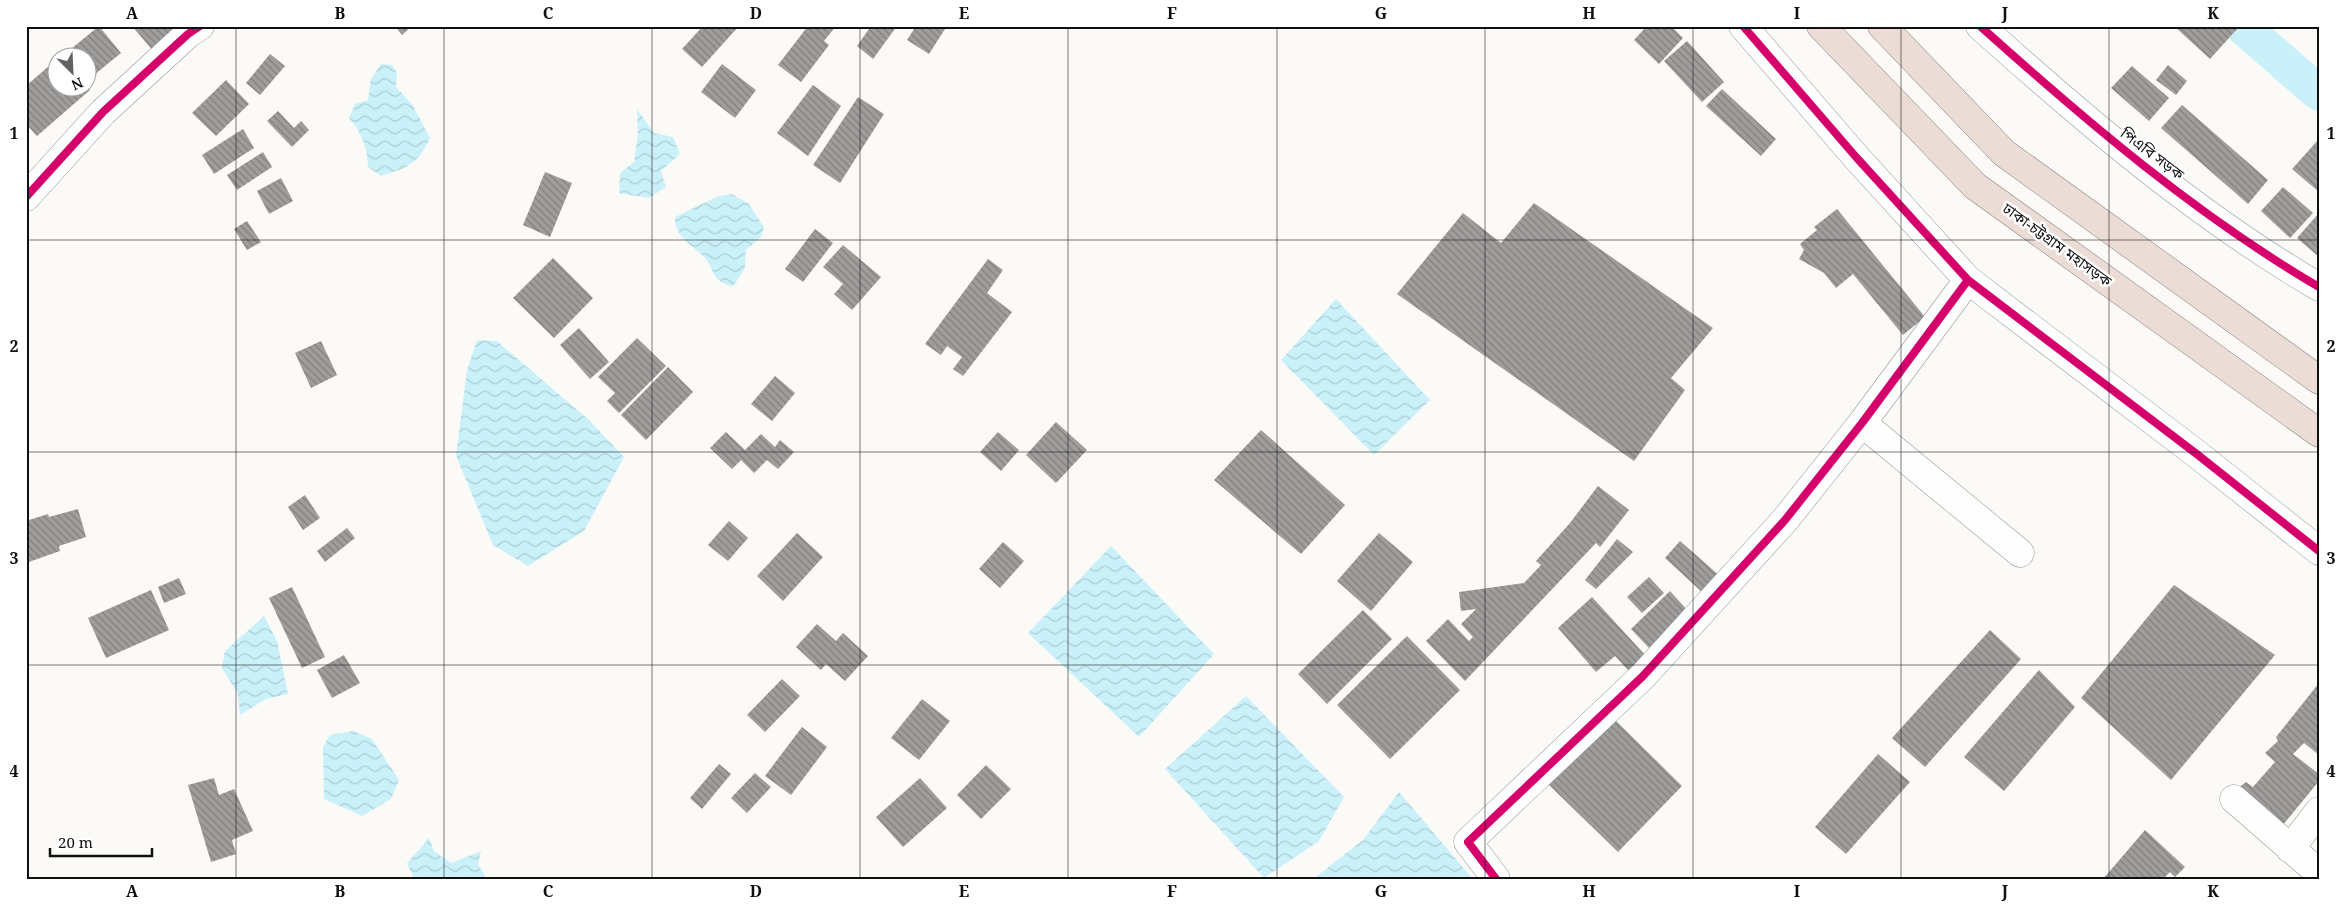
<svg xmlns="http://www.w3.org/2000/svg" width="2345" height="905" font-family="'Noto Serif','Noto Sans Bengali',serif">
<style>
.water{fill:url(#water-waves)}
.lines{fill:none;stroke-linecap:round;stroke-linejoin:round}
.canal{stroke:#caf1fa;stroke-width:36}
.building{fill:url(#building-back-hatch)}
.street-casing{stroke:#969594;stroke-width:29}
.highway-casing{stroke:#848381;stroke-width:29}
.street{stroke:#fffefe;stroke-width:28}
.highway{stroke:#ecdcd6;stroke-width:28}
.cycleway-casing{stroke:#fff;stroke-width:11}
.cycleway{stroke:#d6006c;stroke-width:8}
.grid{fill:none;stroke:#101010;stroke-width:1;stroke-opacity:0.55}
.labels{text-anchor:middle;stroke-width:5;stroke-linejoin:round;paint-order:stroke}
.street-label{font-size:15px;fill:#101010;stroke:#fff}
.neatline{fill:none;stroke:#101010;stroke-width:2}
.grid-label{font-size:16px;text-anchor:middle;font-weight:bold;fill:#101010}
</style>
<defs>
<pattern id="water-waves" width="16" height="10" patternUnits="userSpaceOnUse" patternTransform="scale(1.25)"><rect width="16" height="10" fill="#caf1fa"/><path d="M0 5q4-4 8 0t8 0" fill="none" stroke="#acced5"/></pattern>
<pattern id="building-back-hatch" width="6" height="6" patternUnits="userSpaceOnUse" patternTransform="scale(1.25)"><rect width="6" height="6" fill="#a09e9c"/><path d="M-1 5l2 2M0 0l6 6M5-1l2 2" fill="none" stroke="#817f7e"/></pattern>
</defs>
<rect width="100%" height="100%" fill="#fcfaf7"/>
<!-- water -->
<path class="water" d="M381,64l11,1 5,8 -1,14 16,17 18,34c-13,27 -21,29 -49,38l-13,-9c-1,-20 -6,-34 -19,-49l6,-14 13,-4 3,-21z
M637,109l17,24 19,4 7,17 -19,17 5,16 -17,11 -30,-5 1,-20 14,-11 4,-29z
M731,194l17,9 16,24 -3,10 -15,13 -1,18 -12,19c-24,-8 -16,-15 -29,-30 -11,-12 -30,-20 -29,-40l41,-20z
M1336,299l94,101 -56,55 -93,-95z
M477,340l20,1 92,79 35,37 -40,74 -56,35 -35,-21 -37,-89 11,-86z
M1111,546l103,108 -75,83 -111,-104z
M264,616l13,25 11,53 -22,5 -26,16 -2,-21 -16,-26 3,-17z
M1246,696l98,101 -25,44 -55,37 -99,-109z
M353,731l19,8 27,41 -8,19 -29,17 -38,-17 -1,-52 7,-12z
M1399,792l74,87h-160l50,-39z
M429,838l5,13 17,12 30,-12 -3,13 9,15h-73l-7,-16z"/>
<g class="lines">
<!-- canal -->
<path class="canal" d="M2242,26l77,67"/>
</g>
<!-- building -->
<path class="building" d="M99,26l22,27 -33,27v-22h-28z
M132,26h52l-30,26z
M395,26h17l-10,9z
M703,26h36l-37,41 -20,-18z
M808,26h28l-12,15 5,4 -28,37 -23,-17z
M871,26h26l-24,33 -16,-13z
M916,26h25l4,3 -16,25 -22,-14z
M1647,26h24l12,12 -24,26 -25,-24z
M2174,26h61l3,2 -28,31z
M1687,41l37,41 -22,20 -38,-41z
M270,54l15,12 -25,29 -14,-12z
M58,58v30h30l2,2 -53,46 -11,-12v-38z
M722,64l34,26 -21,28 -34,-26z
M2168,65l19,16 -11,14 -20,-15z
M2132,66l37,32 -20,23 -38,-33z
M226,80l23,24 -33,32 -24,-23z
M813,85l28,21 -33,50 -31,-23z
M1722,89l54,50 -15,17 -55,-50z
M858,97l26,17 -44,69 -27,-18z
M2182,105l86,75 -20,24 -87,-76z
M278,111l16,17 7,-7 8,9 -17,17 -25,-26z
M243,129l11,19 -40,26 -12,-19z
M2319,139v53l-27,-23z
M263,152l9,15 -35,23 -10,-15z
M545,172l27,11 -22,54 -27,-12z
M281,178l12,23 -24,13 -12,-23z
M2283,187l30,26 -23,25 -29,-27z
M1534,203l179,125 -42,50 14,12 -51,71 -237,-167 66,-81 38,30z
M1837,209l88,108 -22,18 -50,-61 -17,14 -12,-15 -25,-14 5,-9 -4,-6 17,-14 -3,-3z
M2319,213v44l-22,-19z
M247,221l14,21 -14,8 -13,-21z
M815,229l18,14 -30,39 -18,-13z
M843,245l38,32 -29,33 -18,-16 9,-10 -20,-17z
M553,258l40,40 -39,40 -41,-40z
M988,259l15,11 -16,23 25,19 -49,64 -10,-7 9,-12 -15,-11 -6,9 -16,-11z
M579,328l30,34 -19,17 -30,-34z
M637,338l29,28 -47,47 -12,-12 8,-8 -17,-16z
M321,341l16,34 -26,13 -16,-35z
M668,367l25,25 -47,48 -25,-25z
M775,376l20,17 -23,28 -21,-17z
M1056,422l31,28 -31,33 -30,-28z
M1261,430l84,75 -44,49 -87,-74z
M726,432l19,18 16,-16 14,13 5,-7 14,12 -16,17 -11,-9 -13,13 -13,-13 -9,9 -22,-21z
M998,432l21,18 -18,21 -21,-19z
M1598,486l31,24 -29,37 -4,-4 -131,138 -39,-40 22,-22 21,22 4,-4 -12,-13 15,-15 -15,2 -2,-19 65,-9 17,-18 -5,-4 34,-38z
M305,495l15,23 -17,12 -15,-23z
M78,509l8,28 -27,9 1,5 -34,12v-42l22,-7 1,3z
M729,521l19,17 -20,23 -20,-16z
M347,528l8,10 -30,24 -8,-11z
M797,533l26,24 -40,44 -26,-25z
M1379,533l34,29 -42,49 -34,-30z
M1617,539l16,13 -37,37 -11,-9z
M1680,541l41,36 -17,17 -39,-36z
M1003,542l21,19 -24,27 -21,-19z
M1649,577l15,16 -22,20 -15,-16z
M179,578l7,16 -22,9 -6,-16z
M2174,585l101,70 -104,125 -90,-82z
M292,587l33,70 -23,11 -33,-70z
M151,590l18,40 -63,28 -18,-40z
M1670,591l19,21 -40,36 -18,-19z
M1592,597l55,60 -17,15 -15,-16 -19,16 -38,-44z
M1363,610l29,29 -65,65 -29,-30z
M817,624l19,17 7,-8 25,23 -23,25 -19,-17 -5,6 -25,-23z
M1990,630l31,29 -96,108 -33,-29z
M1407,636l53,54 -70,69 -53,-54z
M344,655l16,28 -28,15 -15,-28z
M2039,670l36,37 -71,84 -40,-34z
M782,679l18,17 -35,36 -18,-17z
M2319,683v72l-15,-12 -11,11 26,20v7l-37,45 -44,-38 8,-6 7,5 22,-25 -10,-9 13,-12 -2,-4z
M922,699l28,22 -31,39 -28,-22z
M1610,715l72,71 -64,66 -73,-71z
M802,727l25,20 -36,48 -26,-19z
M1878,754l32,28 -64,72 -31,-27z
M719,764l12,10 -29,35 -12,-11z
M986,765l25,24 -30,30 -24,-24z
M755,773l16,14 -24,26 -16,-15z
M214,778l5,17 15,-6 19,42 -21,9 4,14 -25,8 -23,-77z
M920,778l27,30 -44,39 -27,-30z
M2145,830l40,37 -10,10 -5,-5 -7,7h-60z"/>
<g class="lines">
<!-- street casing -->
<g class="street-casing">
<path id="street" d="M1743,26l113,131 112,123 230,175 121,96
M1980,26c106,95 216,189 339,261
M26,197l77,-85 85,-78 12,-8
M1862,423l158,130
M2234,799l85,74
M2290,849l29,-38
M1496,879l-28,-37 175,-166 142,-156 77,-97 106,-143"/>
</g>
<!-- highway casing -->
<g class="highway-casing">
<path id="highway" d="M1821,26l154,160 344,247
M1882,26l122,127 315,227"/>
</g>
<!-- street -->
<use href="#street" class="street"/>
<!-- highway -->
<use href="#highway" class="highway"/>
<!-- cycleway casing -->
<g class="cycleway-casing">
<path id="cycleway" d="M1743,26l113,131 112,123 230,175 121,96
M1980,26c106,95 216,189 339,261
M26,197l77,-85 85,-78 12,-8
M1496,879l-28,-37 175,-166 142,-156 77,-97 106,-143"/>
</g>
<!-- cycleway -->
<use href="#cycleway" class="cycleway"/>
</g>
<!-- grid -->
<path class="grid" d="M236,26v853M444,26v853M652,26v853M860,26v853M1068,26v853M1277,26v853M1485,26v853M1693,26v853M1901,26v853M2109,26v853M26,240h2293M26,452h2293M26,665h2293"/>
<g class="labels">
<!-- street labels -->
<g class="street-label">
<text transform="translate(2152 154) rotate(37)" y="5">পিএবি সড়ক</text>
<text transform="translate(2057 245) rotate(36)" y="5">ঢাকা-চট্টগ্রাম মহাসড়ক</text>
</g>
</g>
<!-- border -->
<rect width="2345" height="905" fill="none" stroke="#ffffff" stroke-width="55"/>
<!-- north arrow -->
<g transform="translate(72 72) rotate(156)"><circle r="24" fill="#ffffff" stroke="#9f9f9f"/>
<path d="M0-4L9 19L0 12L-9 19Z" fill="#636261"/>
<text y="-8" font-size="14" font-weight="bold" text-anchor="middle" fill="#101010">N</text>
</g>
<!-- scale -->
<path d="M50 848v8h102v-8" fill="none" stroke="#101010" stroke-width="2.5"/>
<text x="58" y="848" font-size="15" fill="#101010" stroke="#ffffff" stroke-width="4" paint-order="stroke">20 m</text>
<rect x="28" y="28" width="2290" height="850" class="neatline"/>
<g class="grid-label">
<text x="132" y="19">A</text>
<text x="340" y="19">B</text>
<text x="548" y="19">C</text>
<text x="756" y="19">D</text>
<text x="964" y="19">E</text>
<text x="1172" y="19">F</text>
<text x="1381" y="19">G</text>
<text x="1589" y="19">H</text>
<text x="1797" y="19">I</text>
<text x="2005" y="19">J</text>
<text x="2213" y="19">K</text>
<text x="14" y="139">1</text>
<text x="2331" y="139">1</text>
<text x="14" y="352">2</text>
<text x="2331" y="352">2</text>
<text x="14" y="564">3</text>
<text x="2331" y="564">3</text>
<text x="14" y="777">4</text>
<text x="2331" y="777">4</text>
<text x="132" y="897">A</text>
<text x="340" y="897">B</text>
<text x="548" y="897">C</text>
<text x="756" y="897">D</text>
<text x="964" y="897">E</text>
<text x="1172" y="897">F</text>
<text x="1381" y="897">G</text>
<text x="1589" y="897">H</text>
<text x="1797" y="897">I</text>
<text x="2005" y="897">J</text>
<text x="2213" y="897">K</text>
</g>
</svg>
